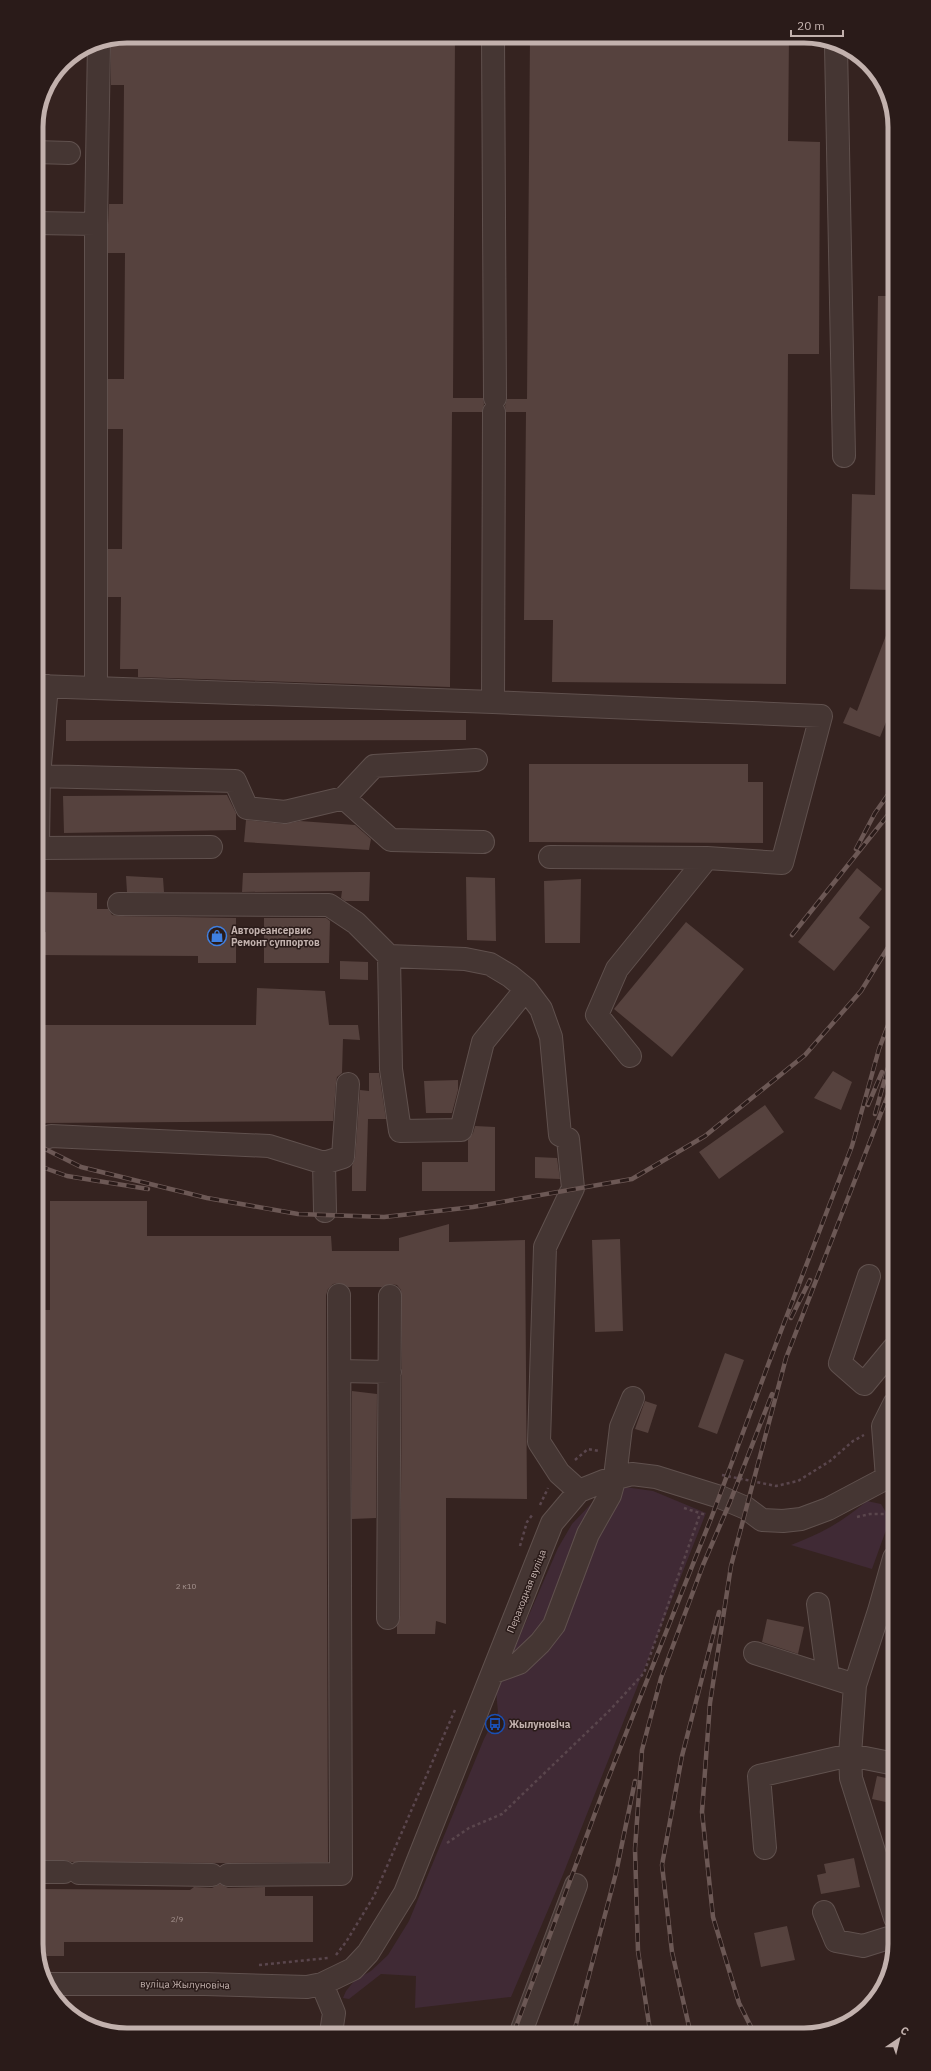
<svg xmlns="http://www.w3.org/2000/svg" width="931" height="2071" font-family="'IBM Plex Sans',sans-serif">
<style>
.green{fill:#402a35}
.building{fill:#56423e}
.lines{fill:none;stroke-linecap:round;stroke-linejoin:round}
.minor-casing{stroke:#60514e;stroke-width:24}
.path{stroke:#5a464d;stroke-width:2.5;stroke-dasharray:3 3;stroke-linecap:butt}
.minor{stroke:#453633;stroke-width:22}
.rail-casing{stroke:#6c5855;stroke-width:4.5}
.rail{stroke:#2a1b19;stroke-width:3;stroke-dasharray:9;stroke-linecap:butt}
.labels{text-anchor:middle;stroke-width:3;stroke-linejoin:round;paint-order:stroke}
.number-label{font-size:8px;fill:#a79591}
.poi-label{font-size:10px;font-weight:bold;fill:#c2b1ad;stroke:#2a1b19;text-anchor:start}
.street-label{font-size:10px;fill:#c2b1ad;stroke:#2a1b19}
.rim{fill:none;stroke:#c2b1ad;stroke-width:5}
</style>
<rect width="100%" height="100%" fill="#352320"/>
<!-- green -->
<path class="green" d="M625,1487l28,4 53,22 -144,364 -51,120 -96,11 1,-32 -35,-2 -32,25 -6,-1 3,-7 9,-11 16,-9 17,-16 21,-34 75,-182 14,-27 -2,-21 62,-143 14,-24 20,-21 15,-11z
M867,1501l14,3 9,15 -18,50 -81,-24c31,-12 51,-23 76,-44z"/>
<!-- building -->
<path class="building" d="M128,36h327l-2,362h30l1,6 -2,8h-30l-2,275 -312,-10v-8h-18l1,-72h-13v-48h14l1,-120h-15v-50h16l1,-126h-17v-29l1,-20h14l1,-119h-13v-46z
M530,36h259l-1,105 32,1 -1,212h-31l-2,330 -234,-2 1,-62h-29l2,-208h-20l-1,-6 2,-7h20z
M878,296h13v294l-41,-1 2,-95 23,1z
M890,625l2,82 -12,30 -37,-14 7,-16 7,4z
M66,720h400v20l-400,1z
M529,764h219v18h15v61l-234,-1z
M227,795l9,18v17l-172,3 -1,-37z
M246,820l38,4 16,-3 55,4 16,14 -2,11 -125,-8z
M857,868l25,21 -23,29 11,9 -36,44 -36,-29z
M359,872h11l-1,29h-24l-4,-3 1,-7 -100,1 1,-19z
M126,876l37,2 1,14h-37z
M466,877l29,1 1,63 -29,-1z
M581,879l-1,64h-35l-1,-62z
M46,892l51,1v16h11l4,6 7,1 117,2v45h-38v-7l-160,-1v-22l8,-1z
M264,918h62l4,3 -1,42h-65z
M686,922l58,47 -72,88 -58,-48z
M340,961l28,1v18l-28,-1z
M257,988l68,3 4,34h29l2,15 -17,-1 -1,34 -5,4 -1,6 -3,38 -293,2 1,-98h215z
M833,1071l19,11 -11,28 -27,-12z
M369,1073h10l7,46h-18l-2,72h-14v-25l3,-8 5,-68 9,1z
M458,1080v10l-6,23h-26l-2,-32z
M765,1105l19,27 -65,47 -20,-27z
M475,1126l20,1v64h-73v-29h46v-22l5,-7z
M535,1157l22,1 3,21 -25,-1z
M50,1201h97v35h184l1,15h67v-13l50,-14v18l76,-2 2,259 -81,-1v126l-10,-3 -1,13h-38v-8l3,-8 2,-246 -1,-82 -4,-5 -7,-1 -8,3h-34l-9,-4 -6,1 -5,5 -2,6 2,567 -103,1 -154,-1 -7,-2h-23l-2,-550h11z
M620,1239l3,92 -28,1 -3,-92z
M725,1353l19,7 -27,74 -19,-7z
M352,1391l25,3 -1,124 -24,1z
M645,1401l12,4 -9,28 -13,-4z
M767,1619l37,8 -6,27 -36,-12z
M877,1776l18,4v24l-23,-5z
M854,1858l6,29 -39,7 -4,-19 9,-2 -2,-9z
M220,1884l8,4 37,-1v9h48v46h-249v14h-17l-6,-6v-61l149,1 4,-3 18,1z
M787,1926l8,34 -34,7 -7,-34z"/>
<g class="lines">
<!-- minor casing -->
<g class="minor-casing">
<path id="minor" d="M493,36l2,362
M836,46l8,410
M36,152l33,1
M36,223l60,1 3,-182
M38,686l455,16 328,14 -39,147 -75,-5 -90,111 -20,46 33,41
M96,688v-464
M493,702l1,-290
M38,776l197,5 12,27 38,4 59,-14 47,42 92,2
M344,798l30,-32 102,-6
M38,843l1,-67 8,-90
M38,848l173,-1
M550,857l157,1
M119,904l210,1 27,18 33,33 76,3 25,5 20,12 16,13 15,20 10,28 9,98 8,4 5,49 -28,59 -6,195 20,31 20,18
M389,956l2,113 9,62 61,-1 22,-88 43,-53
M39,1140l12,-4 218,10 55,17 19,-6 5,-73
M324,1163l1,48
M869,1276l-29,87 24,21 29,-35
M340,1371l50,1
M887,1478l-4,-52 11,-22
M894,1558l-15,53 -24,74 -5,70 1,23 44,140
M818,1604l10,72
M388,1618l2,-322
M755,1653l100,32
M494,1672l25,-9 21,-20 14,-18 34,-91 22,-39 5,-18 6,-50 12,-29
M765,1848l-6,-72 91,-21 45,9
M41,1872h23
M79,1873l133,2
M228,1875l113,-1 -2,-579
M824,1912l12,29 27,5 32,-10
M48,1984h157l102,3 15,-3 31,-15 15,-16 37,-60 147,-370 27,-32 25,-10 28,-7 24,3 64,20 26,11 16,12 21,1 18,-2 27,-10 66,-35
M322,1984l12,29 -3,20
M521,2032l55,-147"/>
</g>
<!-- path -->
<path class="path" d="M575,1460l13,-11 11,2
M722,1475l54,11 22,-5 32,-20 23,-20 11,-6
M540,1505l8,-17
M684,1508l22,7
M857,1517l13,-3h24
M520,1546l7,-24 6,-8
M447,1843l22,-15 33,-14 107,-103 35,-38 56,-159
M336,1955l10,-13 28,-46 81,-186
M259,1965l69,-7"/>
<!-- minor -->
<use href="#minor" class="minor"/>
<!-- rail casing -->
<g class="rail-casing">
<path id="rail" d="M856,849l19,-36 17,-24
M792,935l100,-125
M868,1105l14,-33
M875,1114l18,-64
M39,1146l42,21 126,31 91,16 86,3 89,-10 159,-28 73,-43 100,-81 56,-64 31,-50
M39,1166l28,10 81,13
M791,1318l19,-38
M650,2031l-12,-80 -3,-102 7,-99 19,-72 42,-113 27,-63 42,-108
M690,2031l-18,-79 -10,-87 20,-109 37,-144
M753,2031l-14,-28 -26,-86 -11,-105 8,-109 21,-137 55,-208 107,-276
M514,2032l90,-243 108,-273 59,-159 81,-211 27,-97 14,-37
M574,2032l42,-159 19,-92"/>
</g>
<!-- rail -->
<use href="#rail" class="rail"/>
</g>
<!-- icons -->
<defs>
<g id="shop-ring" transform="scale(1)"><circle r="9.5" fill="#2a1b19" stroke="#3f7fe0" stroke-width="1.5"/><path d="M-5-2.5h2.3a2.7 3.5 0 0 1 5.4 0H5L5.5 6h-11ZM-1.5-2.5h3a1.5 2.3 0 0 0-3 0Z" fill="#3f7fe0"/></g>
<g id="bus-ring" transform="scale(1)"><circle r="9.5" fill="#2a1b19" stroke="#1a4fb4" stroke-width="1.5"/><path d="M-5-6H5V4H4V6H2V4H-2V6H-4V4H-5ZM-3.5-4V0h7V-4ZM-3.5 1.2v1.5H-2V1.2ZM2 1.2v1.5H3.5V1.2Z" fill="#1a4fb4"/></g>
</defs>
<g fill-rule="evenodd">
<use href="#shop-ring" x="217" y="936"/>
<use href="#bus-ring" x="495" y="1724"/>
</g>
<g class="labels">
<!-- number labels -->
<g class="number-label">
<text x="186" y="1589">2 к10</text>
<text x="177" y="1922">2/9</text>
</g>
<!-- poi labels -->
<g class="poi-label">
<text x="231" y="934">Автореансервис<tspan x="231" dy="12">Ремонт суппортов</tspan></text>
<text x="509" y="1728">Жылуновіча</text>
</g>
<!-- street labels -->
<g class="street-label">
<text transform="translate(526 1591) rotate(-68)" y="4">Пераходная вуліца</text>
<text transform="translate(185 1984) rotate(1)" y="4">вуліца Жылуновіча</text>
</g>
</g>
<!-- crop -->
<path d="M0 0H931V2071H0ZM127 43H804A84 84 0 0 1 888 127V1944A84 84 0 0 1 804 2028H127A84 84 0 0 1 43 1944V127A84 84 0 0 1 127 43Z" fill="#2a1b19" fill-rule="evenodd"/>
<path class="rim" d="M127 43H804A84 84 0 0 1 888 127V1944A84 84 0 0 1 804 2028H127A84 84 0 0 1 43 1944V127A84 84 0 0 1 127 43Z"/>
<!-- north arrow -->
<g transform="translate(899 2039) rotate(35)" stroke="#2a1b19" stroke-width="3" paint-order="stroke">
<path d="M0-3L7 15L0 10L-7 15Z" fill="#c2b1ad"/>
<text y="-6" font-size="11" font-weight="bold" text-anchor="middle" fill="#c2b1ad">С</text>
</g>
<!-- scale -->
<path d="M791 30v6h52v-6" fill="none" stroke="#c2b1ad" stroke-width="2"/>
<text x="797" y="30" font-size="12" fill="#c2b1ad" stroke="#2a1b19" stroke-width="3" paint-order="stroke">20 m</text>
</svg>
